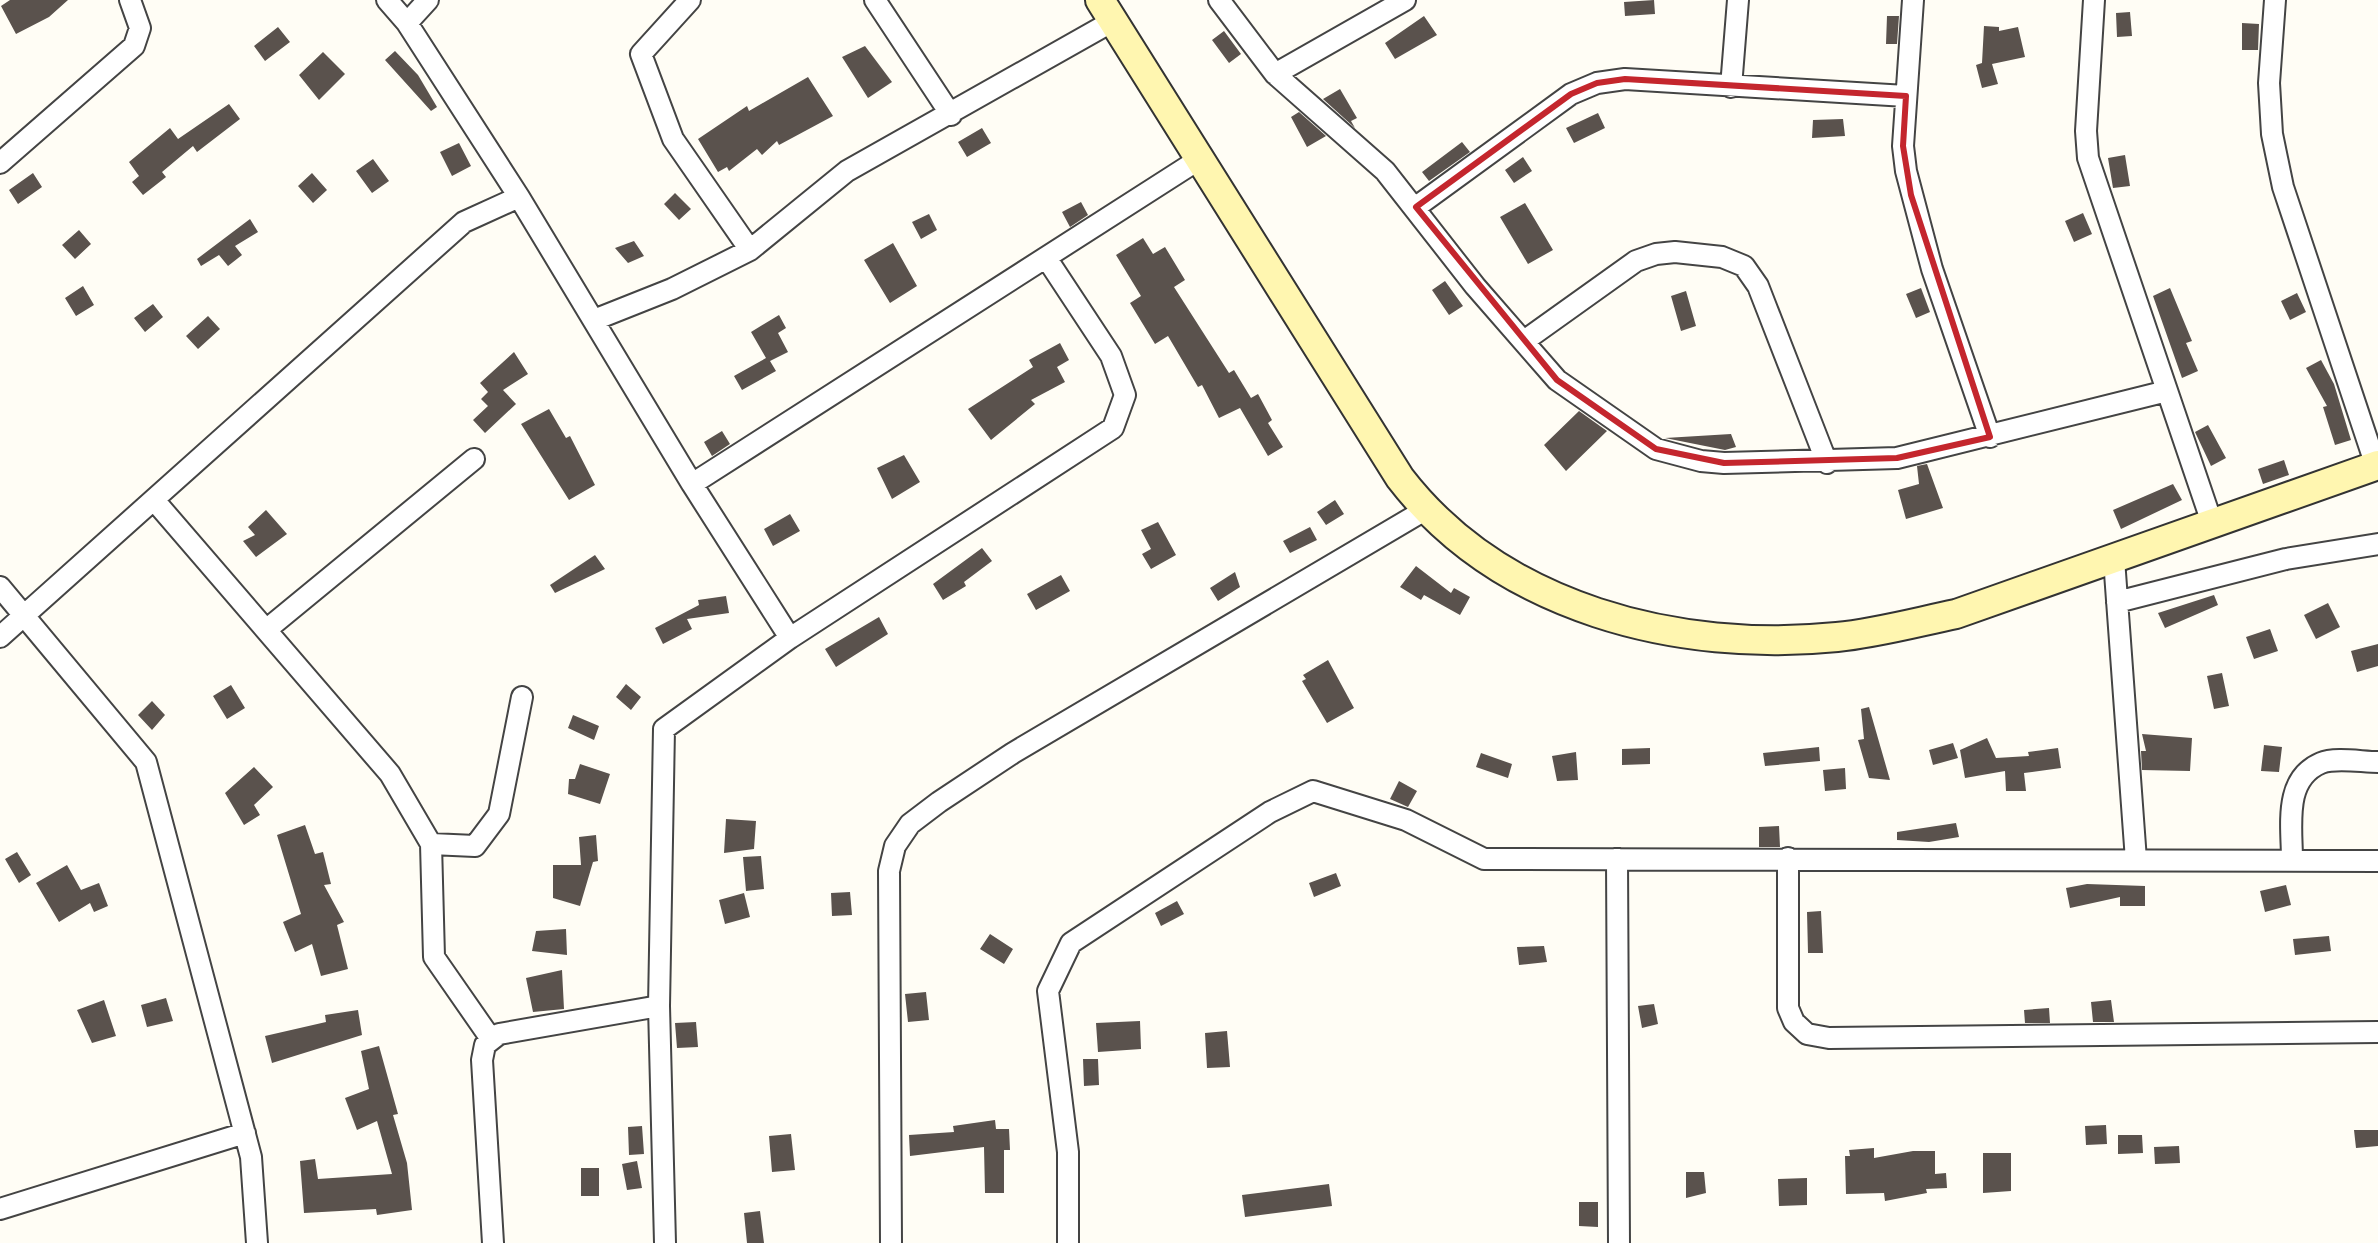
<svg xmlns="http://www.w3.org/2000/svg" width="2378" height="1243" font-family="'Source Serif 4',serif">
<style>
.building{fill:#5a524d}
.lines{fill:none;stroke-linecap:round;stroke-linejoin:round}
.street-casing{stroke:#444;stroke-width:24}
.secondary-casing{stroke:#333;stroke-width:32}
.street{stroke:#fff;stroke-width:20}
.secondary{stroke:#fff6b0;stroke-width:28}
.marked{fill:none;stroke:#c4262e;stroke-width:6;stroke-linejoin:round}
</style>
<rect width="100%" height="100%" fill="#fffdf5"/>
<!-- building -->
<path class="building" d="M10,0h58l-19,17 -33,17 -15,-28z
M1654,0l1,14 -30,2 -1,-14z
M2130,12l2,24 -15,1 -1,-24z
M1424,16l13,19 -42,24 -10,-16z
M1887,16h12l-2,28h-11z
M2242,23l17,1 -1,26h-16z
M1984,26l15,1v4l19,-4 7,30 -33,7 6,20 -16,4 -6,-23 6,-2z
M278,27l12,15 -25,19 -11,-15z
M1224,31l17,23 -12,9 -17,-23z
M865,46l27,36 -24,16 -26,-41z
M395,51l23,24 19,32 -6,4 -46,-51z
M323,52l22,22 -26,26 -20,-25z
M808,77l25,39 -54,29 -2,-4 -15,14 -5,-6 -28,22 -2,-4 -9,5 -20,-33 49,-33 2,5z
M1340,89l17,29 -6,3 4,7 -32,-29z
M229,104l11,15 -43,33 -4,-6 -31,26 4,5 -23,18 -11,-13 7,-6 -10,-14 41,-34 8,11z
M1299,112l27,24 -19,11 -16,-30z
M1598,113l7,15 -31,15 -8,-15z
M1843,119l2,17 -33,2 1,-18z
M982,128l9,15 -24,14 -9,-15z
M1462,142l8,10 -41,29 -7,-9z
M459,143l12,23 -19,10 -12,-24z
M2125,155l5,31 -17,2 -5,-30z
M1523,157l9,14 -18,12 -9,-13z
M373,159l16,22 -17,12 -16,-22z
M33,173l9,14 -24,17 -9,-14z
M312,173l15,17 -14,13 -15,-17z
M675,193l16,16 -12,11 -15,-16z
M1081,202l7,13 -18,12 -8,-15z
M1525,203l28,47 -25,14 -28,-47z
M2083,213l9,21 -18,8 -9,-21z
M929,214l8,16 -16,9 -9,-17z
M250,219l8,13 -23,14 7,9 -14,11 -9,-11 -18,11 -4,-7z
M79,230l12,14 -16,15 -13,-14z
M1143,238l10,16 12,-7 20,33 -11,7 55,86 5,-3 17,28 7,-4 14,26 -4,3 15,24 -15,9 -28,-48 -21,10 -17,-33 -4,2 -30,-51 -13,8 -25,-41 11,-7 -25,-41z
M634,241l10,15 -16,7 -13,-15z
M893,243l24,43 -27,17 -26,-43z
M1445,281l18,25 -14,9 -17,-25z
M83,286l11,19 -18,11 -11,-18z
M1921,288l9,24 -14,6 -10,-24z
M2170,288l22,53 -6,2 12,28 -16,7 -29,-82z
M1686,291l10,35 -15,5 -10,-35z
M2297,293l9,19 -16,8 -9,-19z
M153,304l10,13 -18,15 -11,-14z
M779,315l7,13 -8,5 10,19 -18,9 6,10 -34,19 -8,-14 32,-18 -15,-26z
M208,316l12,13 -22,20 -12,-13z
M1060,343l9,17 -12,7 8,15 -34,18 4,4 -44,36 -23,-31 65,-42 -4,-7z
M514,352l14,22 -25,16 13,14 -31,29 -12,-13 15,-14 -7,-7 7,-7 -8,-9z
M2321,360l13,24 17,56 -16,5 -12,-38 4,-1 -21,-38z
M549,409l17,29 4,-2 25,49 -26,15 -48,-76z
M1579,411l28,20 -41,40 -22,-26z
M2208,425l18,33 -15,8 -16,-34z
M722,431l8,13 -18,12 -8,-14z
M1731,434l5,13 -11,3 -60,-12z
M904,455l16,27 -28,17 -15,-31z
M2284,460l5,15 -26,9 -5,-15z
M1927,464l16,44 -37,11 -8,-29 21,-6 -2,-18z
M2173,484l9,16 -61,29 -8,-19z
M1335,500l9,14 -18,11 -9,-13z
M266,510l21,24 -31,23 -13,-16 12,-6 -7,-8z
M790,514l10,17 -27,15 -9,-17z
M1158,522l18,33 -25,14 -9,-15 9,-5 -10,-19z
M1310,527l7,13 -27,13 -7,-12z
M982,548l10,13 -28,21 2,4 -23,14 -10,-16z
M595,555l10,14 -50,24 -5,-8z
M1416,566l35,27 3,-5 16,9 -10,18 -36,-20 -3,5 -21,-13z
M1235,572l5,15 -22,14 -8,-13z
M1061,575l9,16 -34,19 -9,-16z
M2214,595l4,10 -53,23 -7,-15z
M726,596l3,17 -42,6 5,10 -29,15 -8,-16 44,-23 -1,-5z
M2328,603l12,24 -24,12 -12,-24z
M879,617l9,17 -52,33 -11,-18z
M2270,629l8,22 -24,8 -8,-22z
M2378,644v22l-21,6 -6,-21z
M1328,660l26,48 -27,15 -25,-42 4,-2 -3,-4z
M2222,673l7,33 -15,3 -7,-33z
M626,684l15,13 -10,13 -15,-13z
M231,685l14,23 -18,11 -14,-23z
M152,701l13,14 -13,15 -14,-15z
M1869,707l21,73 -21,-2 -11,-38 6,-1 -3,-30z
M573,715l26,11 -5,14 -26,-12z
M2142,734l50,4 -2,33 -48,-1 -1,-19h5z
M1987,738l9,20 33,-2 -1,-4 30,-4 3,20 -37,5 2,18h-20l-1,-20 -40,7 -5,-28z
M1953,743l5,15 -25,7 -4,-15z
M2264,745l18,2 -3,25 -18,-1z
M1819,747l1,14 -55,5 -2,-13z
M1650,748v16l-28,1v-16z
M1576,752l2,28 -21,1 -5,-25z
M1481,753l31,11 -4,14 -32,-11z
M580,764l30,10 -10,30 -32,-10 1,-15h6z
M254,767l19,20 -19,18 6,10 -16,10 -19,-32z
M1845,768l1,21 -21,2 -2,-21z
M1399,781l18,10 -9,16 -18,-8z
M726,819l30,2 -2,28 -30,4z
M1956,823l3,14 -30,5 -32,-2v-8z
M305,825l10,29 8,-2 8,32 -7,1 20,37 -7,3 11,44 -27,7 -9,-32 -17,8 -12,-30 18,-8 -24,-79z
M1779,826l1,21h-21v-20z
M596,835l2,26 -5,1 -13,44 -27,-8v-33h28l-2,-28z
M17,852l14,23 -12,8 -14,-24z
M761,856l3,33 -18,2 -3,-34z
M67,865l14,25 18,-7 9,23 -14,6 -4,-9 -31,19 -23,-39z
M1336,873l5,13 -27,11 -5,-14z
M2087,884l58,2v20h-25v-9l-50,11 -4,-20z
M2286,885l5,20 -26,7 -5,-21z
M850,892l2,23 -20,1 -1,-23z
M744,893l6,24 -25,7 -6,-24z
M1177,901l7,13 -23,12 -6,-13z
M1821,911l2,42h-15l-1,-41z
M566,929l1,26 -35,-4 4,-20z
M990,934l23,15 -9,15 -24,-15z
M2329,936l2,15 -36,4 -2,-16z
M1544,946l3,16 -28,3 -2,-18z
M562,970l2,39 -31,3 -7,-34z
M926,992l3,28 -21,2 -3,-28z
M166,998l7,23 -26,6 -6,-22z
M104,1000l12,36 -24,7 -15,-33z
M2111,1000l3,22h-21l-2,-20z
M1654,1004l4,20 -16,4 -4,-22z
M2049,1008l1,15h-25l-1,-13z
M358,1010l4,25 -90,28 -7,-27 61,-14 -1,-7z
M1140,1021l1,28 -43,3 -2,-29z
M696,1022l2,25 -21,1 -2,-25z
M1227,1031l3,36 -23,1 -2,-35z
M379,1046l19,68 -5,1 14,48 5,47 -35,5 -1,-6 -72,4 -4,-52 15,-2 3,20 74,-5 -15,-53 -20,9 -12,-32 24,-9 -8,-38z
M1083,1059h15l1,26 -15,1z
M995,1120l1,9h13l1,21h-6v43h-19l-1,-46 -74,9 -1,-21 45,-3 -1,-6z
M2106,1125l1,19 -21,1 -1,-19z
M642,1126l2,28 -15,1 -1,-28z
M2354,1130h24v16l-22,2z
M791,1134l4,36 -23,2 -3,-36z
M2118,1135h24l1,18 -25,1z
M2179,1146l1,17 -25,1 -1,-17z
M1874,1148v10l39,-7h22v23l11,-1 1,15 -21,1 1,4 -42,8 -1,-8 -38,1 -1,-38h5l-1,-6z
M1983,1153h28v38l-28,2z
M637,1161l5,27 -15,2 -5,-26z
M581,1168h18v28h-18z
M1686,1172h18l2,21 -20,5z
M1807,1178v27l-28,1 -1,-27z
M1329,1184l3,22 -87,11 -3,-22z
M1579,1202h19v25l-19,-1z
M760,1211l4,32h-17l-3,-30z"/>
<g class="lines">
<!-- street casing -->
<g class="street-casing">
<path id="street" d="M387,0l20,23 112,174 173,287
M690,0l-49,54 32,85 77,111
M875,0l76,115
M1219,0l56,74 110,97 90,115 82,94 99,69 45,12 23,2 173,-5 270,-67
M1913,0l-10,146 3,25 26,98 58,168
M2094,0l-8,131 2,27 124,365
M2275,0l-6,83 3,51 11,53 93,279
M407,23l21,-23
M1275,74l130,-74
M1731,87l7,-87
M0,163l134,-117 6,-18 -10,-28
M1416,207l155,-113 26,-11 28,-4 281,17
M594,320l78,-31 78,-39 97,-79 266,-150
M1524,341l112,-80 20,-7 19,-2 47,5 22,9 14,20 69,177
M154,500l236,274 41,70 3,113 57,82
M2114,559l22,301
M0,587l146,175 105,395 6,86
M2117,602l169,-43 92,-15
M266,630l208,-171
M0,637l464,-415 55,-25
M790,638l-98,-154 506,-324
M431,844l44,2 24,-32 23,-117
M1788,858v150l6,14 13,12 22,4 549,-6
M1617,859l2,384
M2292,860c0,-34 -9,-81 29,-97 14,-6 41,-1 57,-1
M0,1209l245,-76
M493,1243l-11,-183 3,-15 14,-11 160,-28
M665,1243l-6,-237 5,-277 126,-91 323,-210 12,-33 -14,-39 -64,-97
M891,1243l-2,-372 6,-25 15,-22 29,-22 74,-49 412,-243
M1068,1243v-91l-20,-161 23,-48 199,-131 43,-21 93,29 78,39 894,2"/>
</g>
<!-- secondary casing -->
<g class="secondary-casing">
<path id="secondary" d="M1100,0l300,478c101,131 278,175 437,159 40,-4 80,-15 119,-23l422,-149"/>
</g>
<!-- street -->
<use href="#street" class="street"/>
<!-- secondary -->
<use href="#secondary" class="secondary"/>
</g>
<!-- marked area -->
<path class="marked" d="M1625,79l281,17 -3,50 8,49 79,242 -93,21 -173,5 -68,-14 -99,-69 -141,-173 155,-113 26,-11z"/>
</svg>
